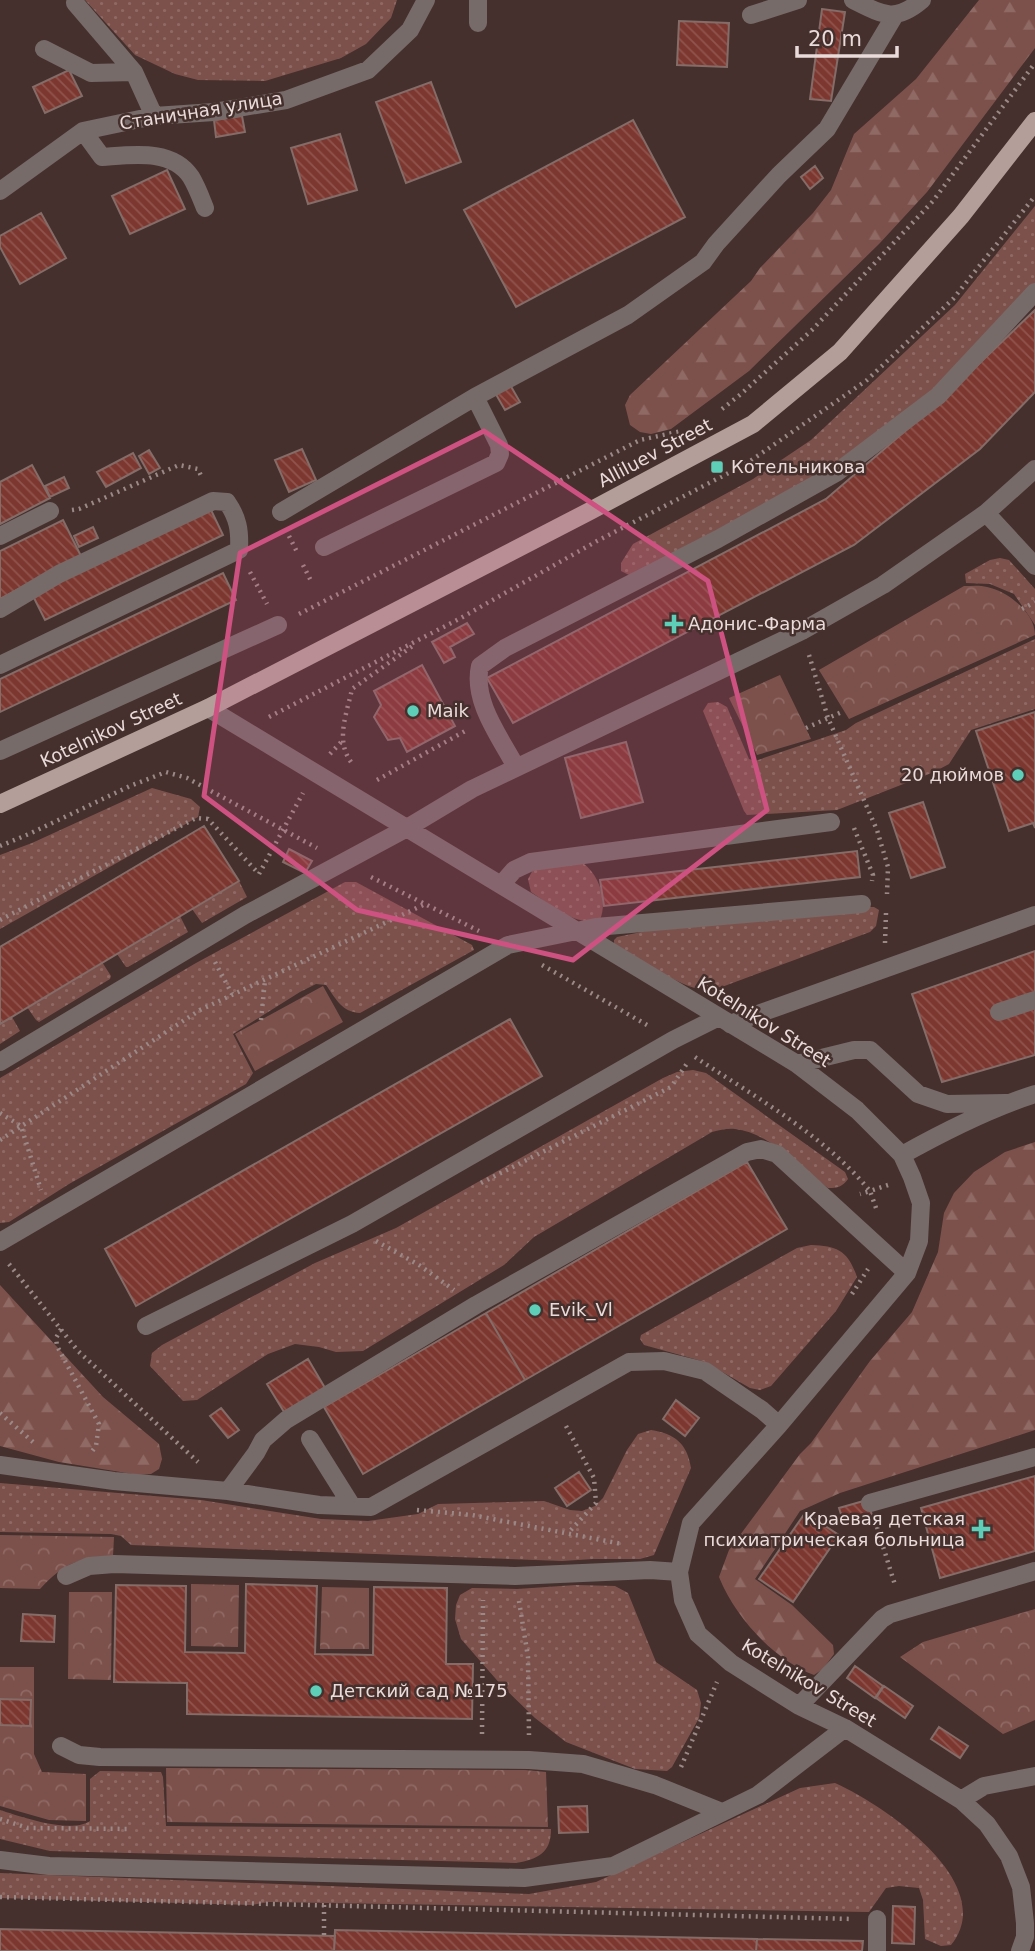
<svg xmlns="http://www.w3.org/2000/svg" width="1035" height="1951" font-family="'DejaVu Sans',sans-serif">
<style>
.grass{fill:url(#grass-dots)}
.forest{fill:url(#forest-firs)}
.park{fill:url(#park-crowns)}
.building{fill:url(#building-back-hatch);stroke:#846c68;stroke-width:2}
.lines{fill:none;stroke-linecap:round;stroke-linejoin:round}
.path{stroke:#9b8987;stroke-width:4.5;stroke-dasharray:2 5;stroke-linecap:butt}
.minor{stroke:#766b69;stroke-width:18}
.major{stroke:#b49e9a;stroke-width:18}
.marked{fill:#ce5281;fill-opacity:0.2;stroke:#ce5281;stroke-width:5;stroke-linejoin:round}
.poi-dot{fill:#5eceb8;stroke:#45302d;stroke-width:2.5}
.labels{text-anchor:middle;stroke-width:5;stroke-linejoin:round;paint-order:stroke}
.street-label{font-size:18px;fill:#e9dbd9;stroke:#45302d}
.poi-label{font-size:18px;fill:#e9dbd9;stroke:#45302d;text-anchor:start}
</style>
<defs>
<pattern id="grass-dots" width="8" height="8" patternUnits="userSpaceOnUse" patternTransform="scale(1.75)"><rect width="8" height="8" fill="#7d514b"/><path d="M2 2h.1M6 6h.1" fill="none" stroke="#8f6964" stroke-width="1.8" stroke-linecap="round"/></pattern>
<pattern id="forest-firs" width="22" height="20" patternUnits="userSpaceOnUse" patternTransform="scale(1.75)"><rect width="22" height="20" fill="#7d514b"/><path d="M5 1l3.5 6h-7zM16 11l3.5 6h-7z" fill="#8f6964"/></pattern>
<pattern id="park-crowns" width="20" height="18" patternUnits="userSpaceOnUse" patternTransform="scale(1.75)"><rect width="20" height="18" fill="#7d514b"/><path d="M2 6a3 3 0 1 1 6 0M12 15a3 3 0 1 1 6 0" fill="none" stroke="#8f6964"/></pattern>
<pattern id="building-back-hatch" width="6" height="6" patternUnits="userSpaceOnUse" patternTransform="scale(1.75)"><rect width="6" height="6" fill="#7c3830"/><path d="M-1 5l2 2M0 0l6 6M5-1l2 2" fill="none" stroke="#8f544d"/></pattern>
</defs>
<rect width="100%" height="100%" fill="#45302d"/>
<!-- grass -->
<path class="grass" d="M85,0h312l-6,18 -25,26 -25,14 -76,23 -67,-1 -23,-6 -40,-19z
M1035,206v78l-95,101 -104,83 -202,107h-5l-8,-4v-8l12,-19 120,-65 58,-39 144,-135z
M1000,558l9,2 26,29v36l-21,-31 -24,-10 -24,-1 -1,-9 25,-14z
M1035,639v70l-64,21 -22,34 -15,8 -97,38 -90,5 -3,-4 -41,-100 5,-8 10,-1 9,5 22,52 6,2 91,-31 10,-7z
M152,788l39,11 9,8 -2,10 -198,112v-74l32,-12z
M583,863c16,12 25,37 17,57 -25,7 -49,-15 -69,-28l-3,-13 6,-11z
M239,881l8,16 -45,26 -10,-14z
M345,882h11l116,63 2,5 -114,63c-18,-1 -24,-14 -34,-28l-10,-1 -16,8 -67,42 20,39 -7,11 -177,100 -60,38 -9,1v-145l196,-115z
M863,907h11l5,3 -3,16 -6,6 -159,59c-24,1 -74,-33 -97,-46v-5l3,-3 29,-6z
M180,916l8,16 -60,35h-2l-9,-13z
M102,962l9,14 -1,3 -71,43 -3,-2 -9,-13z
M12,1017l8,14 -20,13v-20z
M693,1070l13,3 139,99 3,7c-6,8 -10,9 -20,9 -26,-20 -60,-56 -93,-59 -7,-1 -15,1 -23,3l-178,105 -30,28 -141,86 -27,1 -17,-5 -24,-3 -27,10 -71,46 -14,1 -33,-35 2,-13 10,-8 153,-82 81,-35 267,-150 14,-6z
M811,1245c27,1 37,6 46,32l-21,34 -65,75 -11,4 -10,-2 -45,-26 -61,-17 -4,-6 1,-4 156,-87z
M651,1430c24,4 36,13 40,38l-37,87 -14,4h-47l-31,2 -431,-16 -10,-9 -10,-2 -111,-2v-49l201,17 120,19 47,2 50,-7 20,-10 106,-3 26,9 12,1 13,-5 8,-8 24,-48 11,-16z
M576,1585l39,1 13,7 28,69 41,28 4,13 -2,15 -27,49 -5,4 -32,-2 -69,-27 -31,-24 -33,-32 -41,-47 -6,-20 1,-14 4,-10 12,-7 45,1z
M100,1771l61,1 2,5 3,49 385,3c0,24 -13,30 -35,34l-466,-12 -50,-12v-29c22,7 70,24 90,11v-42z
M835,1783c47,21 166,100 116,162l-10,1 -16,-7 -2,-39 -4,-12 -20,-2 -13,2 -17,24 -600,-10 -18,3 -251,-7v-25l529,21 67,-12 204,-94z"/>
<!-- forest -->
<path class="forest" d="M979,0h56v48l-108,144 -48,52 -130,127 -78,58 -20,5 -11,-2 -10,-7 -5,-20 5,-10 121,-114 9,-13 53,-55 18,-23 23,-56 62,-55z
M1035,1142v288l-195,63 -40,18 -45,68 37,26 41,40 1,9 -11,15 -9,6c-40,-15 -79,-58 -95,-98l10,-27 71,-96 11,-11 59,-82 42,-49 26,-60 6,-39 10,-20 20,-21 31,-20z
M0,1285l103,112 56,47 3,15 -3,10 -8,5 -12,1 -80,-13 -59,-16z"/>
<!-- park -->
<path class="park" d="M964,586c7,0 16,-1 23,1 20,4 48,25 48,48l-186,84 -30,-49z
M780,675l31,64 -54,16 -28,-57z
M323,986l20,36 -88,49 -20,-37z
M0,1535l114,2 -1,19c-36,3 -48,6 -73,33l-40,-1z
M191,1584l48,1 -1,62 -47,-1z
M322,1587l47,1v61h-49z
M69,1592h43l-1,88 -43,-1z
M1035,1609v111l-32,14 -103,-77 23,-15z
M0,1667h34v87l8,18 44,2v47l-37,-1 -49,-14z
M166,1768l359,2 21,2 2,55 -381,-5z"/>
<!-- building -->
<path class="building" d="M822,9l23,3 -14,89 -21,-2z
M679,21l50,2 -2,44 -50,-2z
M69,70l13,26 -37,17 -12,-26z
M431,82l30,80 -55,21 -30,-81z
M242,116l3,16 -29,5 -2,-17z
M633,120l52,97 -169,90 -52,-97z
M340,134l17,56 -49,14 -17,-56z
M815,166l8,12 -13,11 -9,-12z
M167,170l18,39 -55,25 -18,-38z
M41,213l25,45 -46,26 -20,-37v-11z
M1035,310v82l-55,57 -126,96 -341,178 -26,-45 339,-179 113,-97z
M509,383l11,19 -15,8 -11,-19z
M302,449l14,31 -27,12 -14,-32z
M149,450l11,18 -11,6 -10,-18z
M133,453l8,15 -35,19 -9,-15z
M32,465l18,33 -50,26v-42z
M64,477l5,11 -19,9 -5,-11z
M211,510l12,25 -178,85 -13,-26z
M63,520l18,36 -81,43v-48z
M93,527l5,11 -19,9 -5,-11z
M223,573l13,27 -236,112v-33z
M467,623l7,11 -24,13 5,10 -11,6 -12,-21z
M422,665l33,61 -48,26 -7,-14 -12,2 -14,-23 7,-12 -7,-14z
M1035,712v116l-2,-5 -24,8 -33,-100z
M626,742l17,60 -62,16 -16,-60z
M923,802l22,65 -34,11 -22,-65z
M204,826l35,55 -239,143v-77z
M289,849l23,12 -7,12 -22,-11z
M857,851l3,26 -256,29 -4,-26z
M1035,951v104l-93,27 -30,-88z
M510,1019l32,57 -406,230 -31,-57z
M747,1162l40,67 -262,151 -39,-67z
M486,1313l39,67 -162,94 -39,-67z
M308,1359l17,29 -41,24 -17,-28z
M676,1400l23,18 -14,18 -22,-17z
M221,1408l18,22 -11,8 -18,-22z
M579,1472l12,18 -24,16 -12,-18z
M1035,1476v75l-95,27 -19,-70z
M867,1500l5,15 -28,9 -5,-16z
M805,1513l34,22 -46,67 -34,-23z
M246,1584l71,2 -2,68 58,1 1,-68 73,1 -1,76h27l-1,55 -285,-5v-31l-73,-1 2,-97 70,1 -1,66 60,1z
M23,1614l32,2 -1,26 -33,-1z
M855,1666l28,20 -8,12 -28,-20z
M884,1686l29,20 -8,12 -29,-20z
M0,1699l31,1 -1,26 -30,-1z
M939,1727l29,19 -8,12 -29,-19z
M587,1806l1,26 -29,1 -1,-26z
M893,1906l22,1 -1,37 -22,-1z
M0,1929l335,7 -1,15h-334z
M335,1930l422,9 -1,12h-422z
M757,1939l106,2 -1,10h-106z"/>
<g class="lines">
<!-- path -->
<path class="path" d="M722,409l19,-15 71,-64 121,-129 102,-138
M72,510l7,-1 100,-44 19,4 4,9
M289,536l9,18
M303,565l9,18
M250,572l17,32
M1022,609l13,-7
M299,614l341,-174 42,-9
M809,655l19,63 49,112 11,37 -1,27
M269,717l190,-98 138,-78 149,-77 121,-84 86,-81 82,-103
M806,728l38,-17
M330,754l13,-14
M351,762c-16,-22 -4,-49 1,-73l62,-44
M377,780l90,-50
M854,828l19,47 -1,6
M0,846l29,-12 101,-48 36,-14 21,6 130,70
M259,874l44,-81
M371,877l108,54
M0,920l196,-102 12,1 51,55
M885,943l1,-30
M215,962l17,32
M542,965l105,60
M261,1020l4,-40
M695,1057c60,40 129,78 175,134l-10,3
M0,1113l21,13 20,64
M0,1140l200,-130 223,-105
M481,1183l190,-96 17,-25
M876,1208l-6,-17 18,-6
M376,1241l43,24 35,25
M9,1264l69,87 120,111
M852,1294l16,-25
M61,1329l-5,9 1,8 42,78 -3,22 -6,8
M0,1413l33,29
M566,1426l28,52 2,25 -27,29
M417,1510l55,5 150,29
M877,1527l18,58
M519,1601l9,56 1,78
M482,1734l1,-134
M681,1767l36,-85
M0,1819l28,9 103,1
M0,1897l852,22
M324,1935v-30"/>
<!-- minor -->
<path class="minor" d="M478,0v23
M853,0c30,15 42,23 69,0
M75,3l59,69
M751,15l47,-15
M44,49l47,24 43,-1 20,44
M83,131l19,26c29,-2 70,-9 89,20 6,10 10,21 14,31
M0,191l83,-60 71,-15 60,-4 72,-12 82,-30 42,-40 16,-30
M281,512l194,-115 153,-82 75,-53 13,-18 63,-69 48,-46 68,-114
M986,513l49,53
M0,536l50,-25
M324,547l172,-84 4,-9 -1,-9 -24,-48
M0,609l59,-35 154,-73 14,1c11,16 13,28 12,48l-239,115
M208,708l589,356 60,46 45,45 10,22 9,26 -2,38 -12,32 -128,152 -88,98 -12,49 4,28 15,34 33,29 68,43 46,22 116,72 26,24 22,32 12,31 4,36v14l-5,14
M0,751l278,-126
M516,767c-16,-30 -44,-66 -36,-101l25,-18 213,-109 118,-66 102,-77 97,-104
M501,885l13,-15 17,-8 300,-40
M999,1012l36,-12
M730,1024l305,-109
M0,1062l245,-147 162,-87 65,-39 330,-158 81,-46 103,-72 49,-44
M797,1064l57,-14h16l48,44 29,10 59,-1
M902,1155c43,-24 86,-46 133,-61
M0,1242l508,-297 88,-18 266,-23
M146,1326l206,-102 321,-184 46,-23
M310,1439l42,67
M0,1465l114,16 114,10 91,14 52,2 258,-145 35,-1 41,10 57,39 17,15
M228,1491l28,-38 7,-13 23,-20 190,-115 271,-153 14,-3 16,5 130,119
M870,1503l165,-46
M66,1576l23,-10 25,-2 401,12 135,-6 29,2
M799,1706l83,-87 8,-5 145,-43
M61,1746l18,9 21,2 429,3 54,4 72,21 67,27
M961,1800l23,-14 51,-10
M0,1860l49,6 475,12 89,-12 145,-71 87,-67
M877,1951v-32"/>
<!-- major -->
<path class="major" d="M0,804l208,-96 382,-197 163,-87 87,-72 121,-136 74,-95"/>
</g>
<!-- marked area -->
<path class="marked" d="M484,431l224,150 59,229 -194,150 -216,-50 -153,-114 36,-243z"/>
<!-- markers -->
<g class="poi-dot">
<rect x="710" y="460" width="14" height="14" rx="3.5"/>
<path d="M670.5 613.5h7v7h7v7h-7v7h-7v-7h-7v-7h7z"/>
<circle cx="413" cy="711" r="7"/>
<circle cx="1018" cy="775" r="7"/>
<circle cx="535" cy="1310" r="7"/>
<path d="M977.5 1518.5h7v7h7v7h-7v7h-7v-7h-7v-7h7z"/>
<circle cx="316" cy="1691" r="7"/>
</g>
<g class="labels">
<!-- street labels -->
<g class="street-label">
<text transform="translate(201 111) rotate(-9)" y="6">Станичная улица</text>
<text transform="translate(655 453) rotate(-28)" y="6">Alliluev Street</text>
<text transform="translate(111 730) rotate(-25)" y="6">Kotelnikov Street</text>
<text transform="translate(764 1022) rotate(32)" y="6">Kotelnikov Street</text>
<text transform="translate(809 1683) rotate(31)" y="6">Kotelnikov Street</text>
</g>
<!-- poi labels -->
<g class="poi-label">
<text x="731" y="473">Котельникова</text>
<text x="688" y="630">Адонис-Фарма</text>
<text x="427" y="717">Maik</text>
<text x="1004" y="781" text-anchor="end">20 дюймов</text>
<text x="549" y="1316">Evik_Vl</text>
<text x="965" y="1525" text-anchor="end">Краевая детская<tspan x="965" dy="21">психиатрическая больница</tspan></text>
<text x="330" y="1697">Детский сад №175</text>
</g>
</g>
<!-- scale -->
<path d="M797 46v10h100v-10" fill="none" stroke="#e9dbd9" stroke-width="3.5"/>
<text x="808" y="46" font-size="21" fill="#e9dbd9" stroke="#45302d" stroke-width="5" paint-order="stroke">20 m</text>
</svg>
